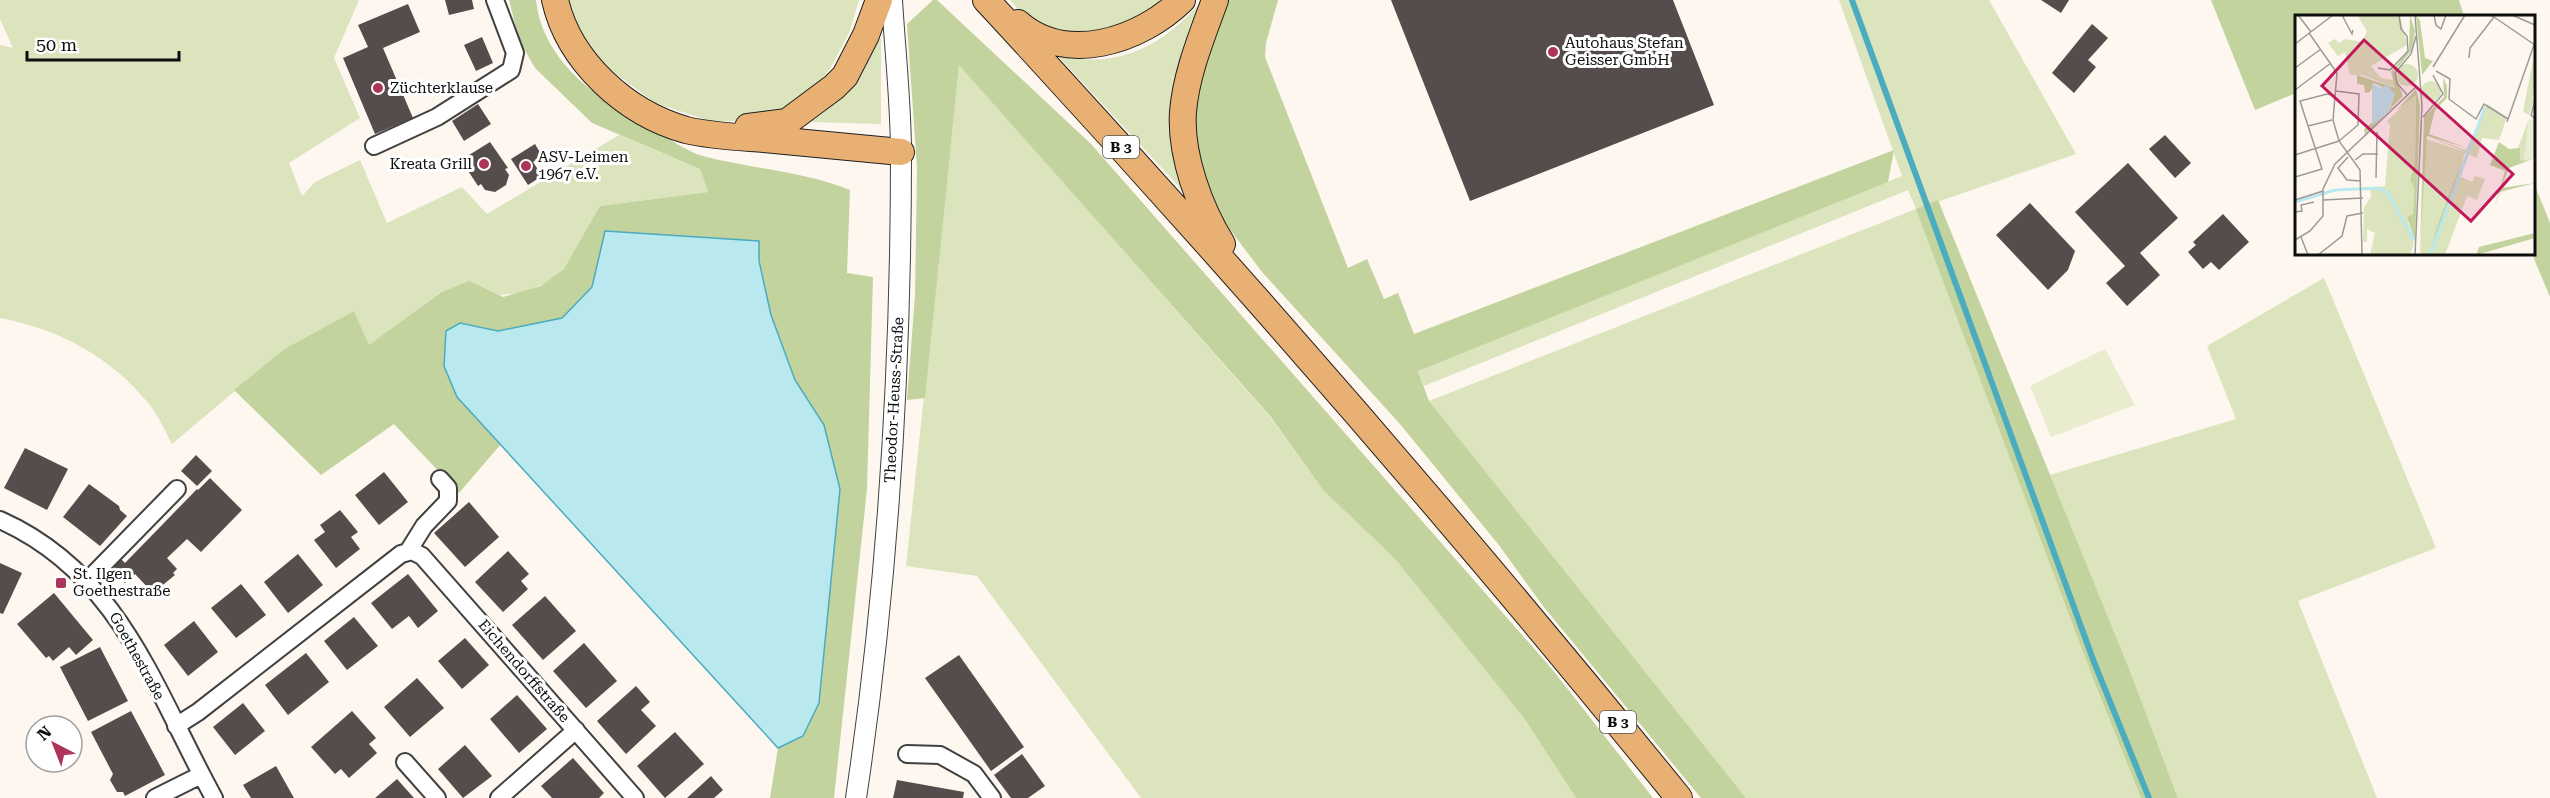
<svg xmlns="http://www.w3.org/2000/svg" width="2550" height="798" font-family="'Roboto Serif',serif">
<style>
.green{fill:#dbe4bd}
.forest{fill:#c3d39e}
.pitch{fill:#e9ecce}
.water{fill:#bae8ef;stroke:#4aacbe;stroke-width:1.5}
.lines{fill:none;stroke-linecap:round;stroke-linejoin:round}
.stream{stroke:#4aacbe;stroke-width:6}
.building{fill:#554d4b}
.minor-casing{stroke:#414141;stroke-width:20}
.tertiary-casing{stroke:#414141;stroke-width:22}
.primary-casing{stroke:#1f1f1f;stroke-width:28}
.minor{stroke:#fff;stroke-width:16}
.tertiary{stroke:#fff;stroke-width:20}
.primary{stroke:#e9b074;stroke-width:26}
.poi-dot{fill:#ae3559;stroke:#fff;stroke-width:2}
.labels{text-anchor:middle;stroke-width:6;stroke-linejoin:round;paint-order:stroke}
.shield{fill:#fff;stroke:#565656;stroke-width:1.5}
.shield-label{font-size:14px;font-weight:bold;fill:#0e0e0e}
.poi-label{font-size:15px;fill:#0e0e0e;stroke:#fff;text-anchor:start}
.street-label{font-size:15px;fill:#0e0e0e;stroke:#fff}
.inset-river{fill:none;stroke:#bae8ef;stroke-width:3}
.inset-road{fill:none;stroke:#9d9a96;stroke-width:1.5}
.view{fill:#c2185b;fill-opacity:0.15;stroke:#c2185b;stroke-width:3}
.inset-edge{fill:none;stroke:#0e0e0e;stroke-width:3}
</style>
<rect width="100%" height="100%" fill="#fdf7f0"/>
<!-- green -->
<path class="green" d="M0,0h359l-25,58 26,60 -71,45 13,33 13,-14 45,-22 27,63 75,-36 25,27 132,-79 81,34 8,23 -108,14c-10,18 -24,51 -37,64 -34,33 -81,25 -124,23l-70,53 -15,-35 -68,37 -114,96c-7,-13 -14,-29 -23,-40 -38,-47 -90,-75 -149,-86v-273l13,3 -13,-29z
M566,0h293l-10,33 -19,36 -23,28 -43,22 -51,3 -58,-19 -48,-36 -31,-37z
M1010,0h153c-30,28 -73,43 -113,30 -5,-2 -13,-3 -17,-7 -9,-5 -16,-16 -23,-23z
M1203,0l-19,192 -127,-137c63,15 105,-9 146,-55z
M1839,0h150l87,154 -159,55 177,472 47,117h-395l-317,-397 487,-192 -8,-19 -484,196 -6,-16 484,-194z
M878,38l3,1v85l-70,-2c33,-22 49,-49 67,-84z
M959,64l311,353 53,73 72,69 129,159 52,80h-435l-164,-222 -71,-10z
M2324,278l112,270 -138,53 79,197h-199l-50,-132 -78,-191 186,-56 -29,-73z"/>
<!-- forest -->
<path class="forest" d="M509,0h27c7,66 70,104 122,133 14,7 30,19 45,23 49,13 100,15 147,34l-3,83 26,4 -6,212 -33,309h-64l8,-50 25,-12 21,-311 -29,-45 -24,-65 -12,-54v-20l-167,46 -30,31 -64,13 -38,-8 -3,74 44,47 -42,49 -65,-69 -73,51 -87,-85 52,-42 68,-37 15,34 71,-52 29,-12 34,16 38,-11 23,-17 36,-63 108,-14 -8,-23 -108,-46 -57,-55 -16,-28z
M933,0h4l154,144 461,525 101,129h-77l-52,-80 -129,-159 -72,-69 -53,-74 -311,-351 -34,333 -18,2 8,-105 2,-127 -10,-144z
M1222,0h56l-12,43 -1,14 83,211 19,-9 17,40 14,-6 16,41 480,-184 -6,32 -470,189 11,30 317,397h-45l-158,-192 -45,-62 -98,-120 -138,-152 -43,-57 -23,-60 -3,-46z
M2211,0h248l5,16h-168v77l-41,17z
M2534,183l16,40v74l-18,-43z
M1938,200l190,466 50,132h-37l-47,-117 -178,-472z"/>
<!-- pitch -->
<path class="pitch" d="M2105,349l30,56 -84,32 -21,-51z"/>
<!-- water -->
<path class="water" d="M605,231l154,10v20l12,54 24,65 29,45 16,64 -21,214 -16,33 -25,12 -321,-351 -13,-31 2,-35 14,-8 38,8 64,-13 30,-31z"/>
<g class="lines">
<!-- stream -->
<path class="stream" d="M1852,0l242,662 55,136"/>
</g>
<!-- building -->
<path class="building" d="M445,0h27l2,9 -25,6z
M1391,0h282l41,105 -244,96z
M2041,0h28l-8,13z
M408,4l12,28 -37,16 30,70 -38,16 -32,-76 25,-11 -10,-22z
M2092,24l16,14 -20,22 8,7 -22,26 -22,-20z
M482,37l11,26 -17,8 -12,-26z
M478,104l13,20 -27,17 -12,-20z
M2165,135l26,28 -16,15 -26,-29z
M490,142l18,26 -3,1 4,6 -3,10 -11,7 -10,-2 -4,-6 -3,2 -17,-26z
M535,144l7,12 -9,6 9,14 -14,9 -17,-26z
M2128,163l50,55 -38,35 20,22 -33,31 -21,-23 19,-17 -50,-54z
M2030,203l45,48 -7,19 -20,20 -52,-55z
M2223,214l26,28 -30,28 -8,-8 -8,7 -15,-17 8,-7 -3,-3z
M25,448l43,21 -21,41 -43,-22z
M196,455l16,16 -15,15 -16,-15z
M384,472l24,30 -29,23 -24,-30z
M210,478l32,32 -41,42 -14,-13 -20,19 10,11 -4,4 2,2 -22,18 -18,-19 -10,9 -15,-15 10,-10 5,5 72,-74 1,1z
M89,484l30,22 1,4 7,6 -27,30 -37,-29z
M469,502l30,35 -34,30 -31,-34z
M340,510l18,22 -7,5 9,12 -24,19 -22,-28 11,-8 -5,-7z
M508,551l21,23 -8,7 7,8 -25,23 -28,-30z
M298,554l25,31 -35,28 -24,-31z
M0,563l22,10 -19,41 -3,-1z
M408,574l30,37 -20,17 -9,-12 -17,13 -21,-26z
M241,584l25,31 -30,23 -25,-30z
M54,593l39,47 -17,15 -7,-8 -16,14 -4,-5 -3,2 -29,-34z
M545,596l31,35 -33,29 -31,-35z
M354,617l24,29 -31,24 -23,-29z
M194,621l24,31 -30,24 -24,-31z
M465,638l24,27 -27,24 -24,-28z
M584,643l33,38 -31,27 -33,-37z
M100,647l28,54 -40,20 -28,-54z
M306,653l23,29 -41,33 -23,-30z
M959,655l65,92 -33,24 -66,-93z
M417,678l27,30 -34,29 -26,-30z
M636,686l14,16 -9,8 15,16 -30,28 -29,-33z
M517,695l30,34 -28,24 -29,-34z
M243,703l22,28 -30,24 -22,-28z
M131,711l34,64 -40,21 -2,-4h-6l-7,-12 3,-6 -22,-42z
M352,711l24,27 -7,6 8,9 -28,25 -8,-9 -6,5 -24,-27z
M675,732l29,32 -39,34 -28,-32z
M465,745l27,31 -29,22 -25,-29z
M1022,754l23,32 -17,12h-17l-17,-23z
M573,758l31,35 -5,5h-47l-11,-12z
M276,766l18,32h-43l-8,-13z
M711,776l12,14 -9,8h-27z
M397,779l17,19h-39z
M897,780l67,12 -1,6h-70z"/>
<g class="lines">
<!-- minor casing -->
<g class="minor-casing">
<path id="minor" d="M374,146l63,-29 74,-47 4,-17 -20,-53
M0,520c121,54 155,171 214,278
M409,550l15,-24 24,-25v-13l-8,-9
M87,581l90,-92
M176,726l22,-14 203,-158 11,-3 10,5 213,242
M907,754l33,1 34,19 18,24
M405,762l32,36
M155,798l46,-23
M499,798l77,-68"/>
</g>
<!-- tertiary casing -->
<g class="tertiary-casing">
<path id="tertiary" d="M856,798c32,-213 45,-428 45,-644 0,-51 -6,-103 -9,-154"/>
</g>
<!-- primary casing -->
<g class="primary-casing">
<path id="primary" d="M555,0c14,62 71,113 131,130 25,6 52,7 78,9 46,4 91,9 137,13
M986,0c240,259 471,524 693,798
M1215,0c-13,36 -29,74 -32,112 -3,43 17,97 39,132
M1018,23c48,42 122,18 164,-23
M748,127l39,-5 47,-35 11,-11 21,-41 13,-35"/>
</g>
<!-- minor -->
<use href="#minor" class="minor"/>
<!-- tertiary -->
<use href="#tertiary" class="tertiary"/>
<!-- primary -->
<use href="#primary" class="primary"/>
</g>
<!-- markers -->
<g class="poi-dot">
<circle cx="1553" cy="52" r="6"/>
<circle cx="378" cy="88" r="6"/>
<circle cx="484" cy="164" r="6"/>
<circle cx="526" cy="166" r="6"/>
<rect x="55" y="577" width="12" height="12" rx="3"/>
</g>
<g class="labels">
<!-- shield labels -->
<g class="shield">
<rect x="1103" y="136" width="36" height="22" rx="4.5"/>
<rect x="1600" y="711" width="36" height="22" rx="4.5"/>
</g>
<g class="shield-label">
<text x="1121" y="152">B 3</text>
<text x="1618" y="727">B 3</text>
</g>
<!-- poi labels -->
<g class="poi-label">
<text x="1565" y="48">Autohaus Stefan<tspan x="1565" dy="17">Geisser GmbH</tspan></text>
<text x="390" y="93">Züchterklause</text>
<text x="538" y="162">ASV-Leimen<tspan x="538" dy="17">1967 e.V.</tspan></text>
<text x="472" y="169" text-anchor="end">Kreata Grill</text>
<text x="73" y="579">St. Ilgen<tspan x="73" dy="17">Goethestraße</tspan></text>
</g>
<!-- street labels -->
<g class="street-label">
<text transform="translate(894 400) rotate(-87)" y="5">Theodor-Heuss-Straße</text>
<text transform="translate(137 656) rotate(61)" y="5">Goethestraße</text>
<text transform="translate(524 671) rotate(49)" y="5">Eichendorffstraße</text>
</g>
</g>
<!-- overview -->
<g transform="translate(2295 15)">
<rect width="240" height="240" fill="#fdf7f0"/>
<path d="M62,0h43l7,30 -36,21 10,12 12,2 2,8 -33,-13h-12l-5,-23 -7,4 -10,-13 7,-4 4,4 6,-4 17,3 5,-11zM240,34v30l-3,21 2,1 -5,14 -6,-3zM101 60a11 11 0 1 1 22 0a11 11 0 1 1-22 0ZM126 76a10 10 0 1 1 20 0a10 10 0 1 1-20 0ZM121,79l-1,68 -5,15 4,11 -1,26 -5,8 6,21 -4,12h-40l5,-22 -8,-4v13h-4l1,-35 7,-10 -1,-9 15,-2 5,-61 -3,-4zM192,89l20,13 -8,23 -17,-2 -5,20 -12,-5 -35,102h-10l6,-116 39,13 -38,-16 39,14zM234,104l-5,42h-5l1,-12 -3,1zM164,161l13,6 3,-6 10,3 -8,21 -10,-4 -22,59h-13z" fill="#dbe4bd"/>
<path d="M115,0l5,16 -3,19 -18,22 9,24 -38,39 -1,-6 26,-21 5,-14 -21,-11 -4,9 -5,1 -1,-8 -7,-1v-9l38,13 -4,-16 18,-22zM121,0l4,6 5,37 8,3 -11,14zM148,62l4,9v12l-12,12 -6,24 38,14 -40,-12 -7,112 4,-131 20,-20zM121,74l4,17 -5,135 -8,-24 6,-3 1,-26 -4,-9 5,-17 1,-67 -20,16zM204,127l10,7 11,-1v13l15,-3 -26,10 -8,20 34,-5 -35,9 -5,13 10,-34 -15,-6zM170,138l-33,102h-2l7,-28zM240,218v5l-59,17 3,-8z" fill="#c3d39e"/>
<path d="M234,104l6,1v38l-11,3z" fill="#e9ecce"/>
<path d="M77,68l8,5 7,-3 8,9 -8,19 -15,12z" fill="#bae8ef"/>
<path class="inset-river" d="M0,187l40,-12 45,-2 8,6 26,46M135,240l55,-148"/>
<path class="inset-road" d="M3,0l13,17M47,0l10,19 1,-4M120,0l7,91 -7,149M139,0l2,10 5,4 5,-14M196,0l44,30M217,0l23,10M14,18l28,40 -4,47 6,21 21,29 2,85M0,29l38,-29M174,43l1,-10 24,-31M138,52l32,-52M0,53l26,-19M83,53l12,2 18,-19 -1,-15 -6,-7 -2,-14M141,56l14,8 -1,20 27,20 8,-15 24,15M0,75l36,-27M41,76l23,3 -1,31 -19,16M113,81l-11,-13 -2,-10 16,-19 5,-18M240,86l-4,14 4,4M128,102l20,-23 -10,-19M212,107l27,-77M13,111l24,-6M0,140l44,-14M53,142l-10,11 9,12 14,1M60,145l8,-6h15M0,162l27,-8 -22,-68 27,-7 8,2M81,163l1,-46M0,185l28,-9M28,185l40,-2M0,197l7,-1 -1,-6 13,-3M6,222l7,18M0,225l15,-9 13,-15v-27l12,-25 82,-78M23,240l24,-19 5,-20 16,-3"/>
<path class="view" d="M69,25l149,134 -42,47 -149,-135z"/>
<rect width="240" height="240" class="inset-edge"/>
</g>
<!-- north arrow -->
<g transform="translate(54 744) rotate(318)"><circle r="28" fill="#ffffff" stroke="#9f9f9f" stroke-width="1.5"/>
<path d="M0-4.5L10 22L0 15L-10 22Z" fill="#ae3559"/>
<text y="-9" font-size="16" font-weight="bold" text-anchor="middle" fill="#0e0e0e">N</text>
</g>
<!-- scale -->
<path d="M27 51v9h152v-9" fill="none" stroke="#0e0e0e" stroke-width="3"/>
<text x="36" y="51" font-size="18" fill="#0e0e0e" stroke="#ffffff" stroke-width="4.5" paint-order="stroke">50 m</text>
</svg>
